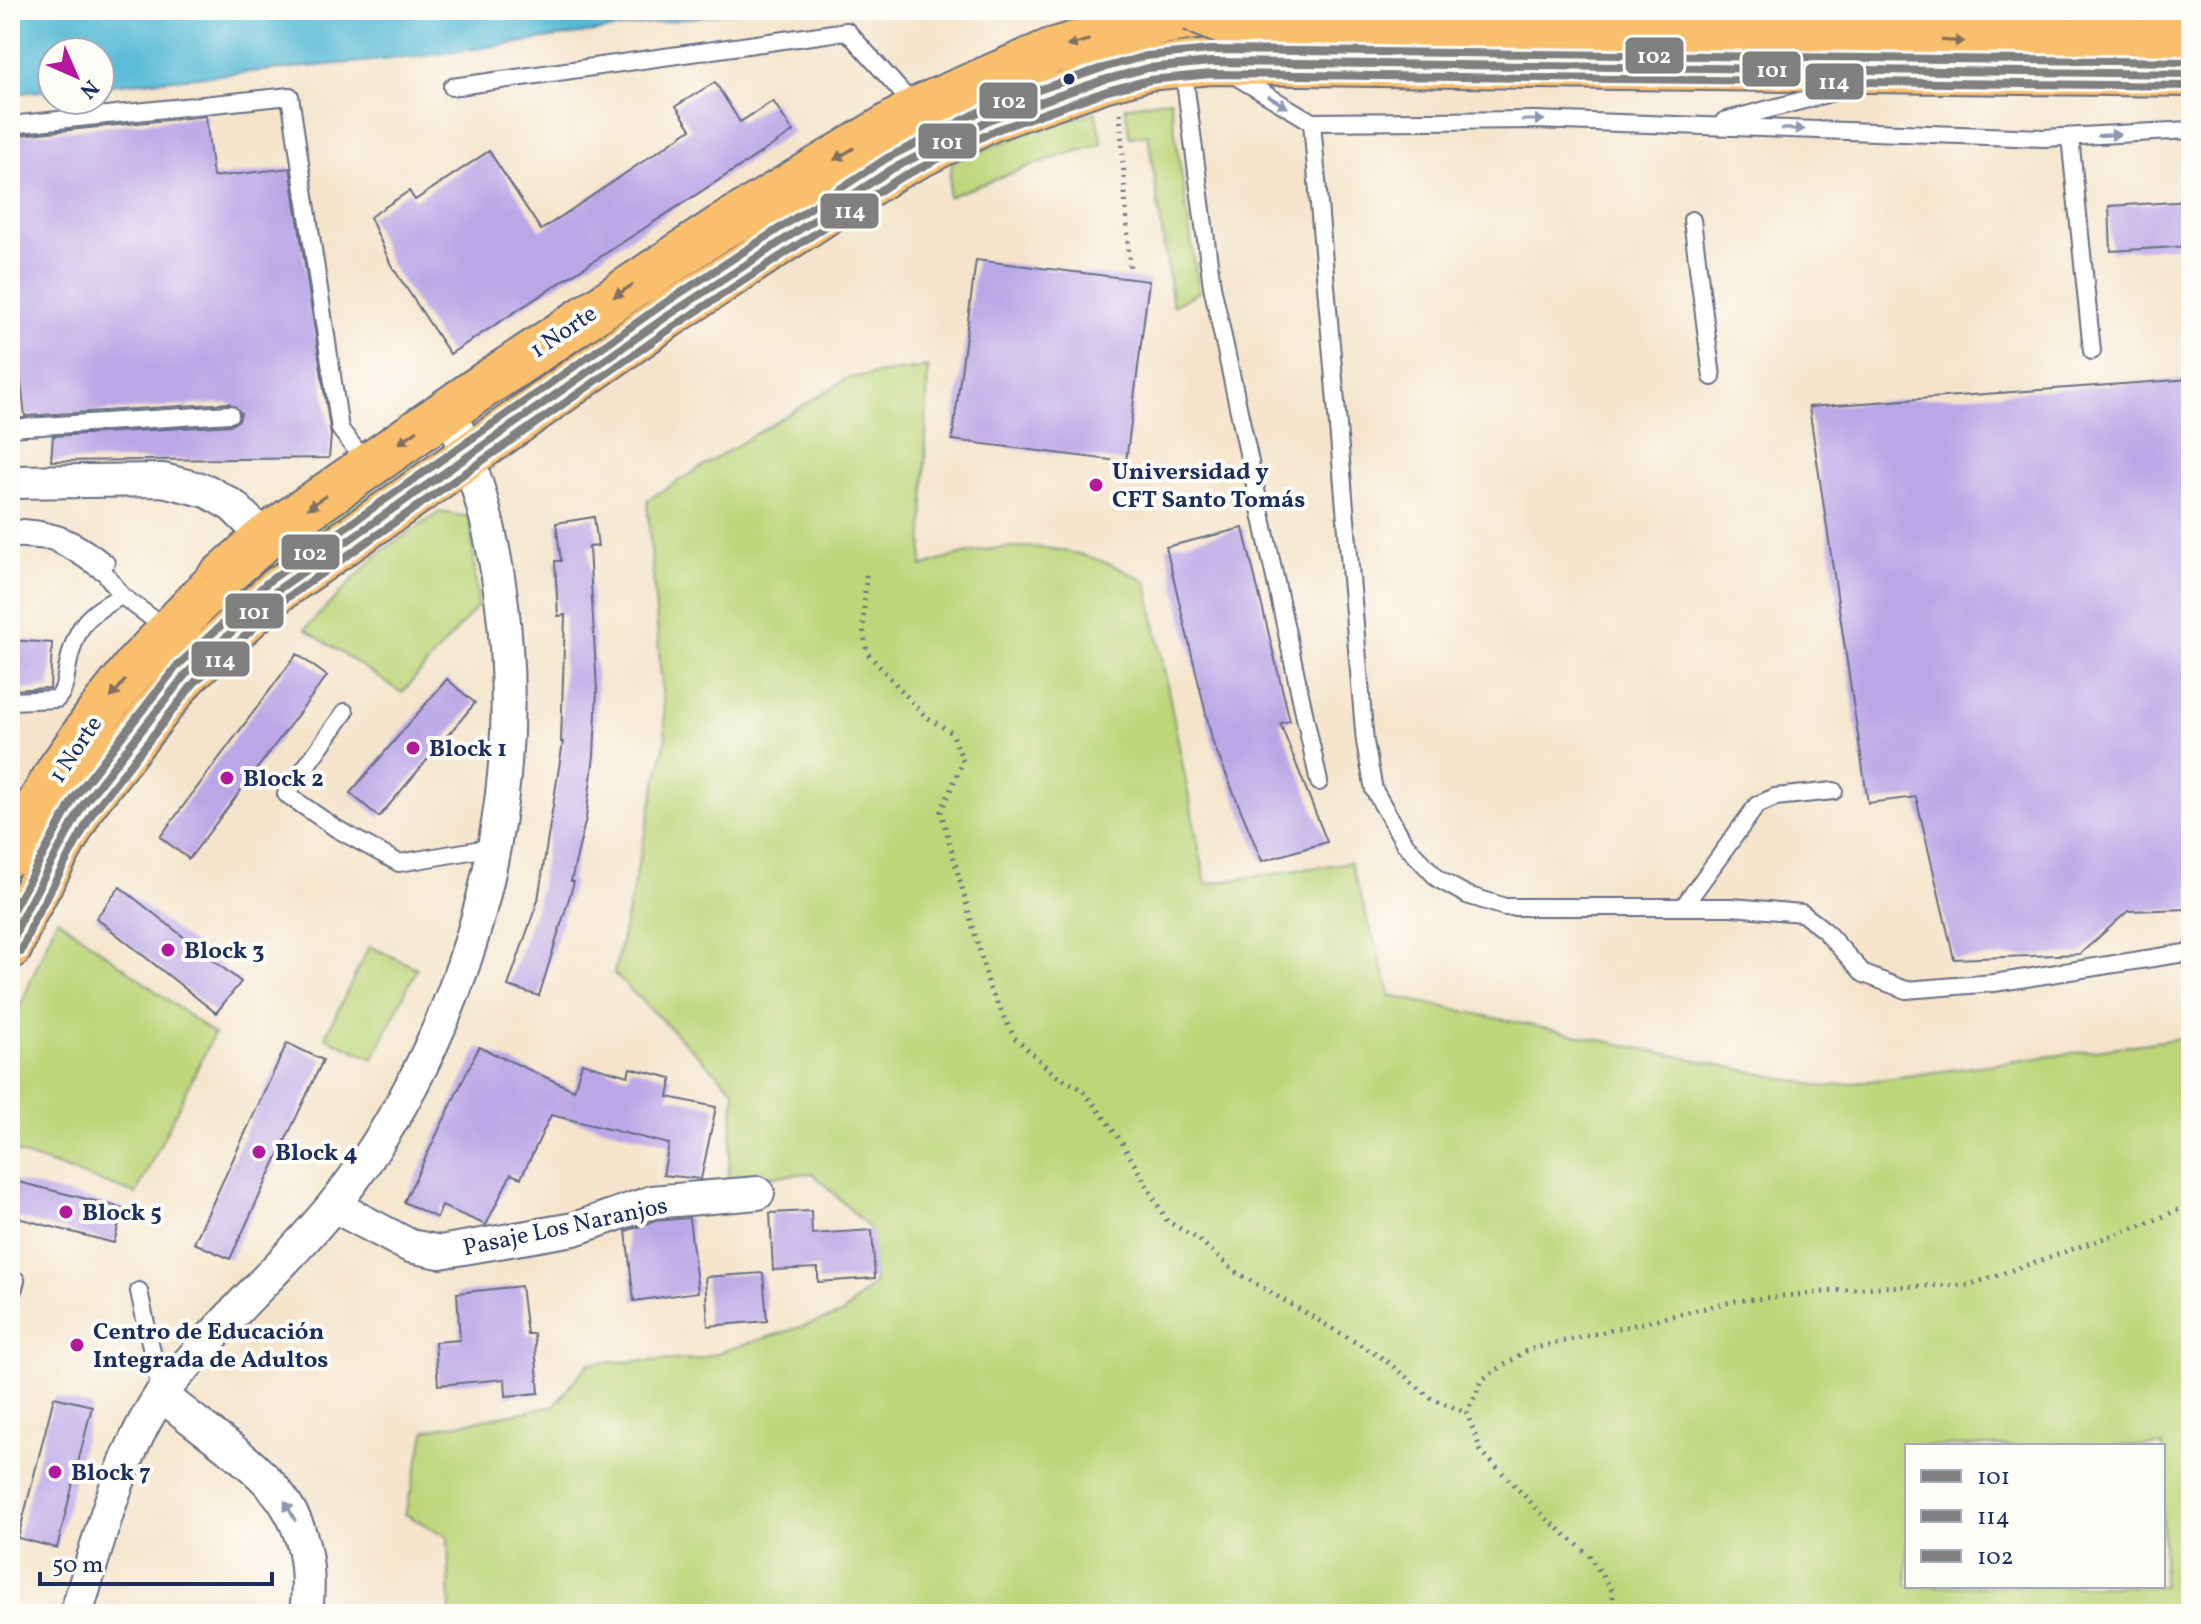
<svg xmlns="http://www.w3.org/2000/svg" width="2201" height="1624" font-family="Vollkorn,serif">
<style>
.green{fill:#bed579;stroke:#6c826c;stroke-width:2;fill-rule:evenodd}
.water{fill:#57bad5;stroke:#39749a;stroke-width:2}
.building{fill:#bba7e6}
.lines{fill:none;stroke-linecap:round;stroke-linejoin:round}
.lane-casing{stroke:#676e84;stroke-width:20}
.street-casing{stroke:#676e84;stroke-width:36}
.primary-casing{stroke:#676e84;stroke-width:48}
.highway-casing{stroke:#676e84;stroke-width:48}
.path{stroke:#676e84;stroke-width:5;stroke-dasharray:2 6;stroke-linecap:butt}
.lane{stroke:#fff;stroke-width:16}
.street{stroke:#fff;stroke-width:32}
.primary{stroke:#f9bf6c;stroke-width:44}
.highway{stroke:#f9bf6c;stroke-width:44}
.highway-bridge-casing{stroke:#676e84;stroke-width:48;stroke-linecap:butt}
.highway-bridge{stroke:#f9bf6c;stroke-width:44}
.bus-1-casing{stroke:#fdfcf7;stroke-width:14}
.bus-2-casing{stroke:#fdfcf7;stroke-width:14}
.bus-3-casing{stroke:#fdfcf7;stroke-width:14}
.bus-1{stroke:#808080;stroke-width:8}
.bus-2{stroke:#808080;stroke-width:8}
.bus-3{stroke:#808080;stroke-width:8}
.oneway{fill:#7f7064}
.oneway2{fill:#8d97ae}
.bus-dot{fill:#1b2f5e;stroke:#fdfcf7;stroke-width:3}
.poi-dot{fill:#b5179e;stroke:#fdfcf7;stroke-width:3}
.labels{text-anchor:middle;stroke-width:8;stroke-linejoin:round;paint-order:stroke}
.street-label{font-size:24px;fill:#1b2f5e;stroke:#fdfcf7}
.poi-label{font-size:24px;font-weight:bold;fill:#1b2f5e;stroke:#fdfcf7;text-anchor:start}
.line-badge{stroke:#fdfcf7;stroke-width:3}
.badge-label{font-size:22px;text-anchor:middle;font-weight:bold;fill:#fff}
</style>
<rect width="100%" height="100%" fill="#fdfcf7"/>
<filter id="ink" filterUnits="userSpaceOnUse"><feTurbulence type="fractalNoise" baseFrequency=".0125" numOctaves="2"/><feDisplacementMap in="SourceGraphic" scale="16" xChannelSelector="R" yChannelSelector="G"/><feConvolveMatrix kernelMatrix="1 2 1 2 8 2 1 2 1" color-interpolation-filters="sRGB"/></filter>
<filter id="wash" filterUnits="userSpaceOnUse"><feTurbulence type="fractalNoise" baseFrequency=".006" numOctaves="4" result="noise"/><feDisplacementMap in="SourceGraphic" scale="32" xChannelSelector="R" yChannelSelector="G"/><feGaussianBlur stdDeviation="1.8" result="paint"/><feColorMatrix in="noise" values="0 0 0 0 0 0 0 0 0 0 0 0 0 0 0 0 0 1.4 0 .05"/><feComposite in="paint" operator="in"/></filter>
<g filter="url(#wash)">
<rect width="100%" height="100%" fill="#f5e4cb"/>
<!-- green -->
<path class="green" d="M1170,99l29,193 -26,14 -25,-172 -18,3 -5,-30z
M1096,112l6,32 -69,21 -85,32 4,-35 90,-35z
M928,367l-6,200c79,-30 151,-27 225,15l59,302 144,-22 41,134 434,91 366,-50v577h-1741l-2,-77 -43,-23 21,-84 128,-24 35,-43 109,-4 144,-45 32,-30 -3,-54 -58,-57 -85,7 7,-89 -121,-117 52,-235 -19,-239 201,-122zM1907,1446h256v140h-256z
M416,456l11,7 -96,70 -27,-2z
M440,512l30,5 8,89 -76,87 -97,-64 74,-76z
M57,918l157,116 -78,160 -126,-44v-119z
M369,946l48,22 -44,91 -48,-22z"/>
<!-- water -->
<path class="water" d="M10,10h736l-320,46 -326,30v-34h-48v38l-42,4z"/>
<g id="blocks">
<!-- building -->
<path class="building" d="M715,82l25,40 33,-21 20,31 -343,222 -59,-89 -21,-48 39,-26 6,9 74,-49 52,79 150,-101 -15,-23z
M206,116l7,61 77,-9 41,267 -2,23 -278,3 2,-25 178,-11 8,-5 2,-7 -12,-10 -204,13 -15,-127v-153z
M2191,201v45l-80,5 -2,-45z
M976,260l173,21 -23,181 -174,-22z
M2191,379v530l-63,2 -48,43 -126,5 -38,-162 -48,6 -59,-396z
M594,517l4,29 -9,1 8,143 -3,66 -8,62 -15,63 3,1 -35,114 -31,-10 30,-86 25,-158h-2l4,-127 -7,1 -3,-55h6l-5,-38z
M1243,528l47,193 -10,2 47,119 -65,19 -49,-118 -47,-196z
M10,640l42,3 -2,45 -40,2z
M297,654l30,22 -138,183 -29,-22z
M447,679l28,24 -96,114 -29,-24z
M120,887l121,95 -25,31 -120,-95z
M287,1043l36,17 -93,199 -36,-16z
M479,1047l95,43 8,-27 46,13 2,-8 42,10 -4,19 48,10 -15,72 -38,-4 6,-31 -118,-29 -30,63 -10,-4 -25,51 -44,-19 -5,12 -33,-16z
M10,1180l113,28 -9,35 -104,-27z
M811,1211l1,23 60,-4 3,48 -57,4v-14l-45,2 -3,-57z
M689,1218l9,74 -64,9 -8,-70 29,-10z
M763,1273l4,48 -59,5 -3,-49z
M521,1286l6,48h7l5,59 -33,3 -1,-17 -67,6 -3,-43 25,-2 -3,-47z
M54,1397l38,9 -35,142 -39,-10z"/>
</g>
</g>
<g filter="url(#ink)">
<use href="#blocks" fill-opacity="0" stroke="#676e84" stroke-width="2"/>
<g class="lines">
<!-- lane casing -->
<g class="lane-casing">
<path id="lane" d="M1183,66l29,220 107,496
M1230,73l82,49 223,-2 509,18 147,-8
M452,87l395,-56 69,77
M1724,121l129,-34
M1312,122l53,620 9,48 31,54 33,35 29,16 38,12h227l70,6 22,17 40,44 42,16 88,-7 197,-31
M10,125l280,-29 50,333 27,35
M2070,137l22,214
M1692,220l20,157
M10,428l220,-14
M23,528c35,2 56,13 83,35
M10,538l41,3 23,12 31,20 17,23 45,33
M10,701l47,-2c8,-9 8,-18 10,-29 8,-42 18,-56 55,-74
M345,712l-59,82 51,35 62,34 95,-16
M1683,907l74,-102 18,-8 59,-6
M139,1291l22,103
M10,1302l6,-22"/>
</g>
<!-- street casing -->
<g class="street-casing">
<path id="street" d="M10,482l153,-2 44,11 26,15 32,32 67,14
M334,1206l76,40 30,6 134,-23 78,-27 106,-9
M161,1394c80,70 160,94 145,220
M76,1614c23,-73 42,-154 84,-218 11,-17 27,-31 40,-46 54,-62 118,-117 164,-186 148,-216 191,-513 85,-755"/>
</g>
<!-- primary casing -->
<g class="primary-casing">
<path id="primary" d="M1742,10l449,3
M10,854l48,-82 41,-59 37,-47 84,-88 45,-40 215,-150 240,-160 197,-119 134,-58 90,-26 95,-14
M10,947l13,-32 60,-110 102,-130 91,-84 390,-274 226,-148 99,-50 112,-39 45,-12 63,-6 980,12"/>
</g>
<!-- highway casing -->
<g class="highway-casing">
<path id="highway" d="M1455,32h320l213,11 203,2"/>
</g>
<!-- path -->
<path class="path" d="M1120,113l10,159
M866,575l-3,52 4,26 58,63 27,17 11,28 -22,51 49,177 24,48 40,37 26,14 14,16 27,37 46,80 31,18 38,33 148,87 47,39 36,15
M1613,1614v-22l-24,-37 -44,-38 -64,-66 -14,-38 16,-34 44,-29 208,-49 139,-14 95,-2 182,-63 40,-18"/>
<!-- lane -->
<use href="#lane" class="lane"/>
<!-- street -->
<use href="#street" class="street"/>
<!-- primary -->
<use href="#primary" class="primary"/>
<!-- highway -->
<use href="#highway" class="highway"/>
<!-- highway-bridge casing -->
<g class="highway-bridge-casing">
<path id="highway-bridge" d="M1195,10c70,39 181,23 260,22"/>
</g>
<!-- highway-bridge -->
<use href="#highway-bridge" class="highway-bridge"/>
<!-- bus-1 casing -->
<g class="bus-1-casing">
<path id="bus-1" d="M10,947l13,-32 60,-110 102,-130 91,-84 390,-274 226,-148 99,-50 112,-39 45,-12 63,-6 980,12"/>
</g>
<!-- bus-2 casing -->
<g class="bus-2-casing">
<path id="bus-2" d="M21,952l13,-32 59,-108 101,-129 90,-83 389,-273 225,-148 98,-49 111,-39 43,-11 61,-6 980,12"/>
</g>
<!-- bus-3 casing -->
<g class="bus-3-casing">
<path id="bus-3" d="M10,915l64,-117 102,-131 93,-86 390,-274 228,-149 100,-50 112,-39 47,-13 65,-6 980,12"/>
</g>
<!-- bus-1 -->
<use href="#bus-1" class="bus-1"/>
<!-- bus-2 -->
<use href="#bus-2" class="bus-2"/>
<!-- bus-3 -->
<use href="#bus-3" class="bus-3"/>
</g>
<!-- one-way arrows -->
<defs><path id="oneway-solid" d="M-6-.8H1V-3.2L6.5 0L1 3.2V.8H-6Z" transform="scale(2)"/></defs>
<g class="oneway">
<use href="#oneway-solid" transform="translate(1953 41) rotate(3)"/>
<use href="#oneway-solid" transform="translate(1078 43) rotate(164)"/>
<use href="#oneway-solid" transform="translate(844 154) rotate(149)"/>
<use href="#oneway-solid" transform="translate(623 291) rotate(147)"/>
<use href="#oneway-solid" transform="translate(408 437) rotate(145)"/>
<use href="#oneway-solid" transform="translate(317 502) rotate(145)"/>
<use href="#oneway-solid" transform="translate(118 689) rotate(129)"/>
</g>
<g class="oneway2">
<use href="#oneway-solid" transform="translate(1278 102) rotate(30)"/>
<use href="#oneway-solid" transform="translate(1533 120)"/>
<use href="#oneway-solid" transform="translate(1793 129) rotate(2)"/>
<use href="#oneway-solid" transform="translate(2109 135) rotate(-3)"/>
<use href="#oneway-solid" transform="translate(290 1511) rotate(-118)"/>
</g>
</g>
<!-- markers -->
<circle class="bus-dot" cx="1069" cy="79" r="7"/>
<g class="poi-dot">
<circle cx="1096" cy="485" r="8"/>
<circle cx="413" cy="748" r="8"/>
<circle cx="227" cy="778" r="8"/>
<circle cx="168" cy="950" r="8"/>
<circle cx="259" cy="1152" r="8"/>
<circle cx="66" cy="1212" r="8"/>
<circle cx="77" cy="1345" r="8"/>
<circle cx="55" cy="1472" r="8"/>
</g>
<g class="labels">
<!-- street labels -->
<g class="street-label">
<text transform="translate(563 331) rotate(-34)" y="8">1 Norte</text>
<text transform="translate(75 749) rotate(-56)" y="8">1 Norte</text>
<text transform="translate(565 1226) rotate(-12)" y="8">Pasaje Los Naranjos</text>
</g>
<!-- poi labels -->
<g class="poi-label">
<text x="1112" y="479">Universidad y<tspan x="1112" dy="28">CFT Santo Tomás</tspan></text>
<text x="429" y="756">Block 1</text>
<text x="243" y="786">Block 2</text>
<text x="184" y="958">Block 3</text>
<text x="275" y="1160">Block 4</text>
<text x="82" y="1220">Block 5</text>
<text x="93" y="1339">Centro de Educación<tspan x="93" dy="28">Integrada de Adultos</tspan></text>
<text x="71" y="1480">Block 7</text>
</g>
</g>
<g class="line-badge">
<rect x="1624" y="36" width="61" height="39" rx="8" fill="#808080"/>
<rect x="1741" y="50" width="61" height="38" rx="8" fill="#808080"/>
<rect x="1804" y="62" width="61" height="39" rx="8" fill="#808080"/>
<rect x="978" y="81" width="61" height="39" rx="8" fill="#808080"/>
<rect x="917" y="122" width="61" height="38" rx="8" fill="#808080"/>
<rect x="819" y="192" width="61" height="38" rx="8" fill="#808080"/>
<rect x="280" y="533" width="61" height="38" rx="8" fill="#808080"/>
<rect x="224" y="592" width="61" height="38" rx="8" fill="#808080"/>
<rect x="190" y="640" width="61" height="38" rx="8" fill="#808080"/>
</g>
<g class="badge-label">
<text x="1654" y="63">102</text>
<text x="1772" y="77">101</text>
<text x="1834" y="89">114</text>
<text x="1009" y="108">102</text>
<text x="947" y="149">101</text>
<text x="850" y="218">114</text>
<text x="310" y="560">102</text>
<text x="254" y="619">101</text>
<text x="220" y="667">114</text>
</g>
<!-- margin -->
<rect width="2201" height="1624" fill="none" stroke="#fdfcf7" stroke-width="40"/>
<!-- legend -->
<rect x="1905" y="1444" width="260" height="144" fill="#fdfcf7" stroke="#a3aaba" stroke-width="2"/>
<rect x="1921" y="1470" width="40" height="12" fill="#808080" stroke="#a3aaba" stroke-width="2"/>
<text x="1977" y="1484" font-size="24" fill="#1b2f5e">101</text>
<rect x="1921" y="1510" width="40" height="12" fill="#808080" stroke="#a3aaba" stroke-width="2"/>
<text x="1977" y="1524" font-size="24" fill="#1b2f5e">114</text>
<rect x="1921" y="1550" width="40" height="12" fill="#808080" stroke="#a3aaba" stroke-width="2"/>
<text x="1977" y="1564" font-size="24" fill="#1b2f5e">102</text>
<!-- north arrow -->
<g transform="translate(76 76) rotate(135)"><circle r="38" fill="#fdfcf7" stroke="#a3aaba" stroke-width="2"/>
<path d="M0-6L14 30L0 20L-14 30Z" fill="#b5179e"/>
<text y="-12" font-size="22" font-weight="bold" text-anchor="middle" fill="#1b2f5e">N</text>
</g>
<!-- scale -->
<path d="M40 1572v12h232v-12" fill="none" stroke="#1b2f5e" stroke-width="4"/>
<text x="52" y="1572" font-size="24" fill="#1b2f5e" stroke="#fdfcf7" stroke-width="6" paint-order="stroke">50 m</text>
</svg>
